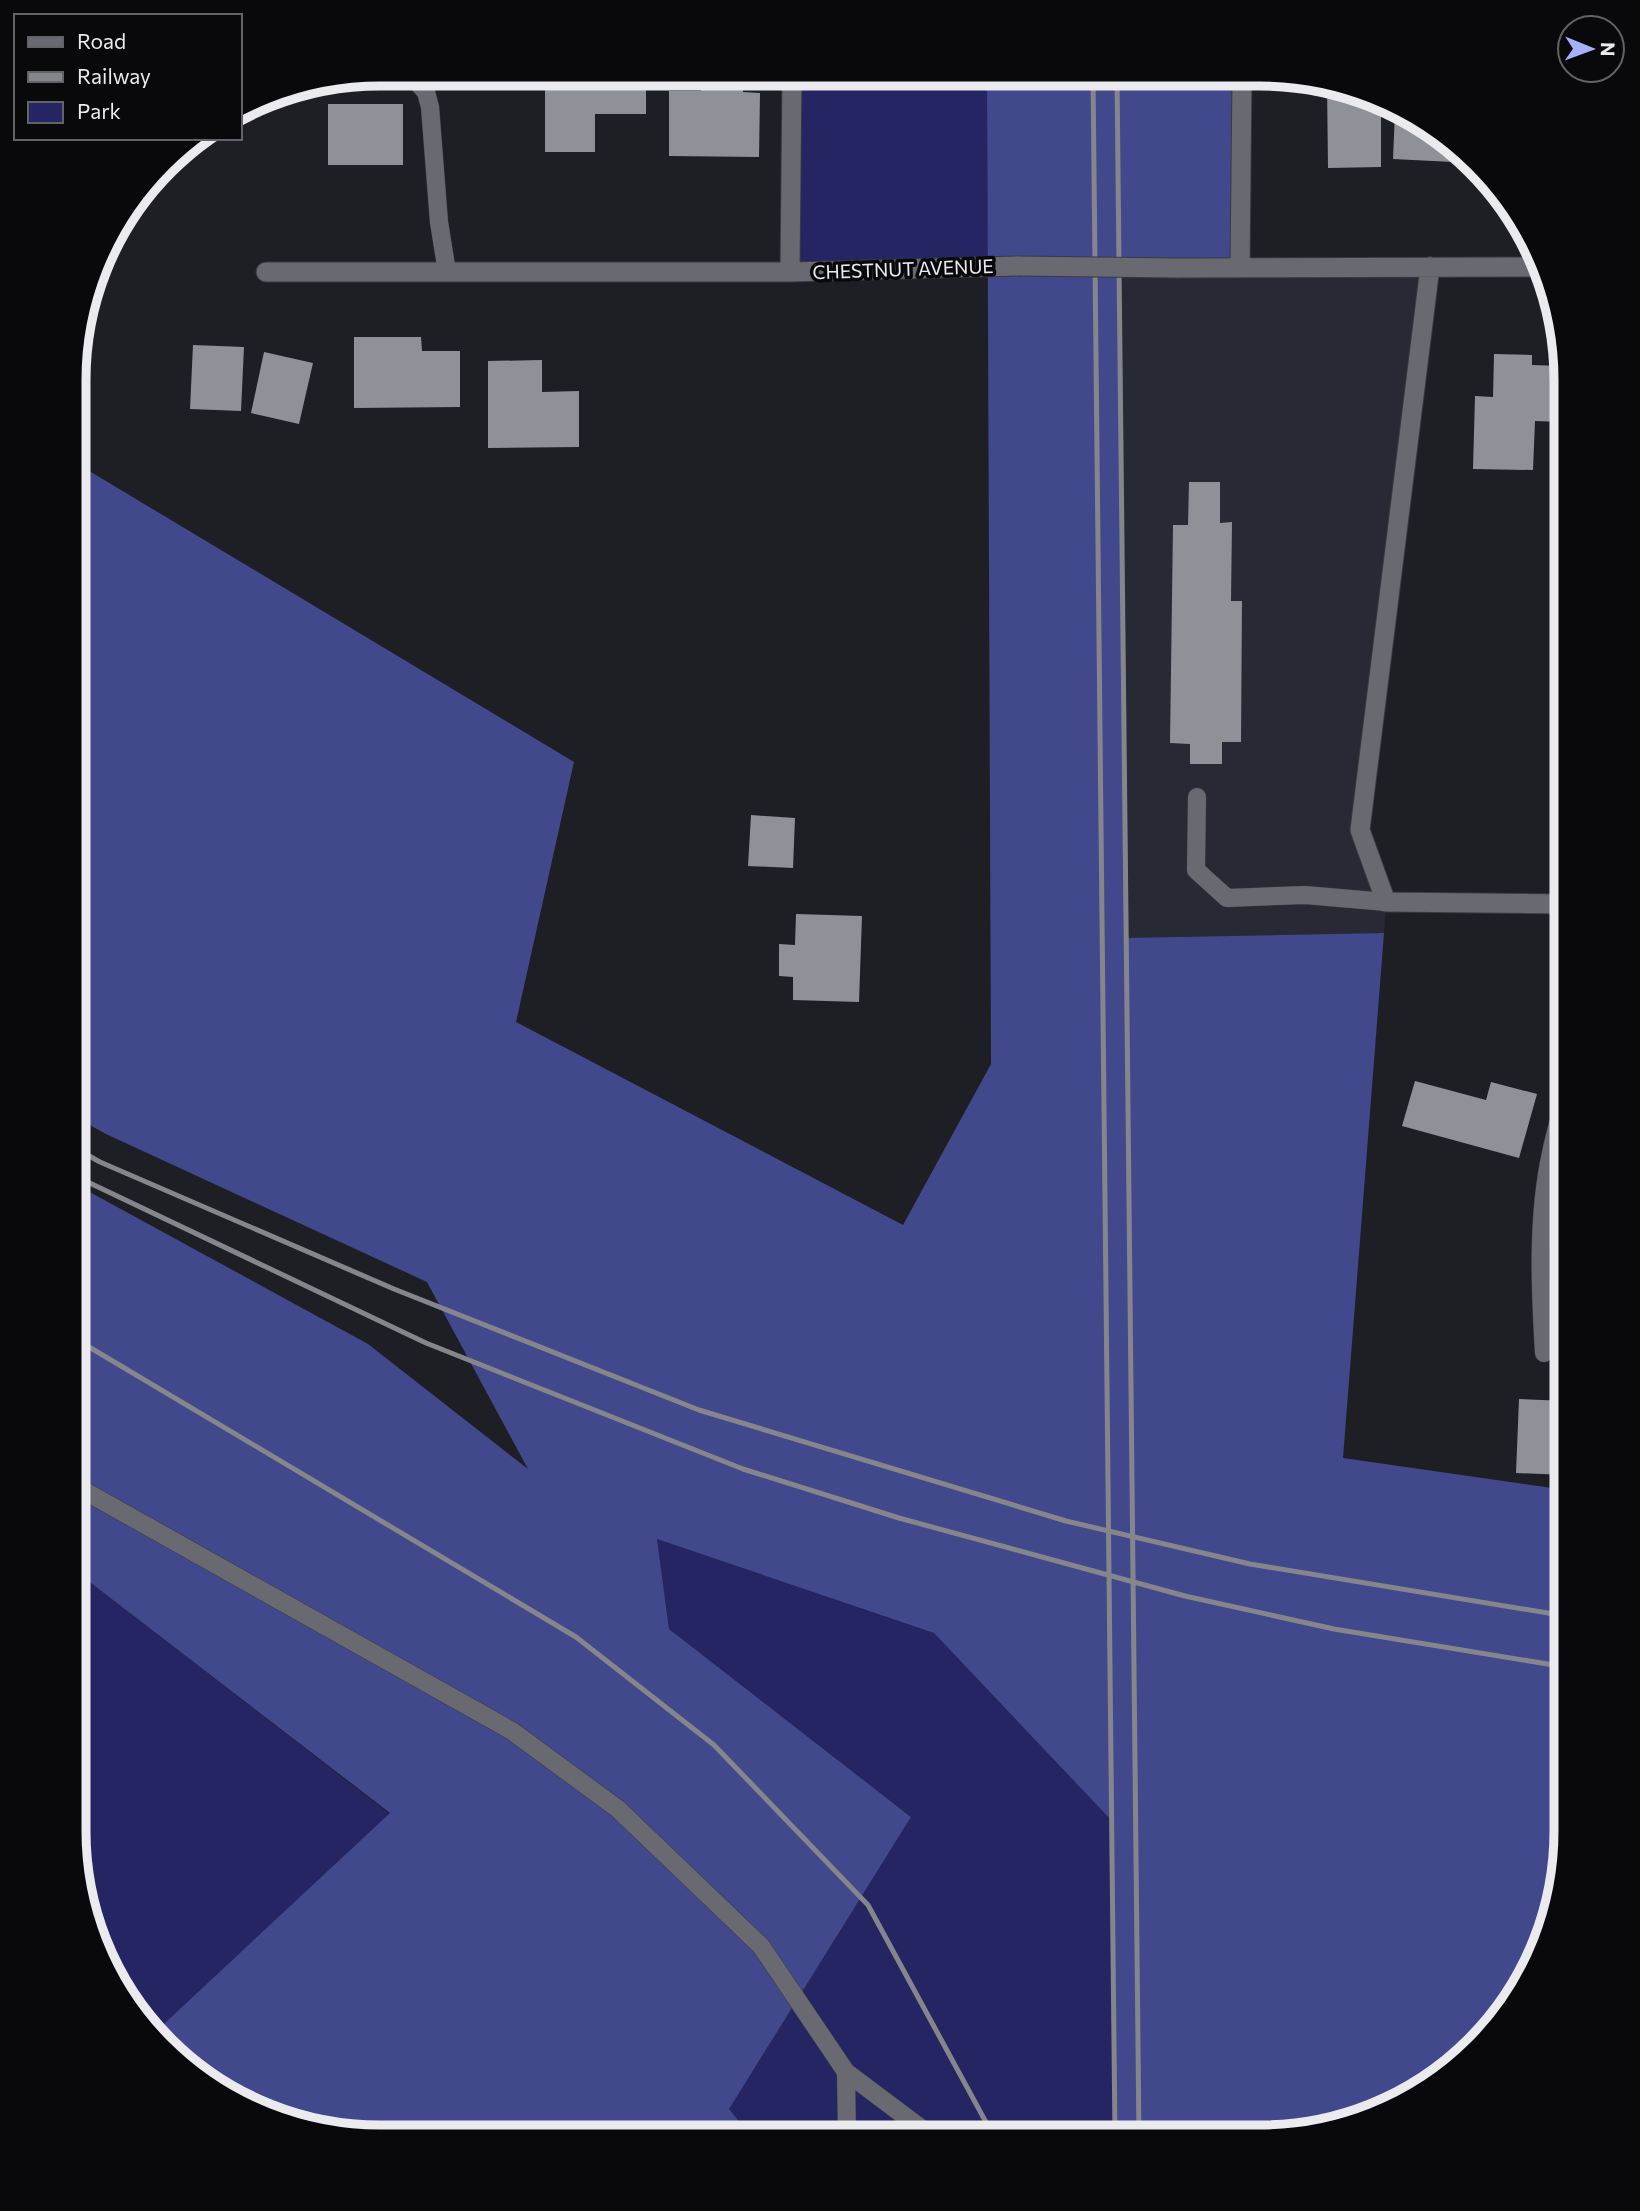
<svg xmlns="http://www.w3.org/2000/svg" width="1640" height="2211" font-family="Commissioner,sans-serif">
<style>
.built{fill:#272934}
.green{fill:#242562}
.forest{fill:#42488c}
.building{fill:#8f9199}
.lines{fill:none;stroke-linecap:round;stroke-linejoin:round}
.service-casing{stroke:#3a3a40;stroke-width:19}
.minor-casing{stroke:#3a3a40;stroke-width:21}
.service{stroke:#686971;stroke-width:18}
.minor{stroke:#686971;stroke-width:19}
.rail{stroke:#85868b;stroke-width:5}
.minor-bridge-casing{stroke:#3a3a40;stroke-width:21;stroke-linecap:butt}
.minor-bridge{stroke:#686971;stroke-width:19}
.labels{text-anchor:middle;stroke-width:7;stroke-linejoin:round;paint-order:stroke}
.street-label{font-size:19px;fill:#eaeaef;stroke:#09090c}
.rim{fill:none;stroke:#eaeaef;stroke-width:9}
</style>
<rect width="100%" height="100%" fill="#1e1f25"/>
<!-- built -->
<path class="built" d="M1430,267l-70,563 26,72 -2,31 -258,6 -7,-671z"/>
<!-- green -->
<path class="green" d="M792,75h195l1,192 -198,5z
M657,1539l277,94 178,188 3,316 -364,-1 -23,-27 183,-292 -242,-188z
M74,1570l316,244 -238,221 -47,-68 -31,-135z"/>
<!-- forest -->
<path class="forest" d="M987,75l255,1 -2,191 -121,1 7,670 258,-5 -41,525 223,32v362l-16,78 -35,71 -52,60 -67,45 -135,31h-146l-4,-317 -177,-187 -277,-94 12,90 242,188 -182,292 22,27 -411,-1 -131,-49 -57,-51 238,-222 -316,-243 1,-386 293,160 160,125 -101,-187 -321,-148 -31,-17 1,-654 498,299 -58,260 387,203 88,-161z"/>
<!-- building -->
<path class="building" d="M545,74h101v40h-51v38h-50z
M701,74l42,1v17l17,1 -1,64 -90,-1v-65h32z
M1327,83l54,15v69l-53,1z
M328,104h75v61h-75z
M1395,112h9l42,24 8,9 -1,17 -60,-3z
M354,337h67l1,14h38v56l-106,1z
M193,345l51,2 -3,64 -51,-2z
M264,352l49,11 -14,61 -48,-11z
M1494,354l38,1v10l31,1 -2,56 -26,-1 -2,49 -60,-1 2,-73 18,1z
M542,360v32l37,-1v56l-91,1v-87z
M1189,482h31v41l12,-1 -1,79h11l-1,141h-19v22h-32v-20l-20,-1 3,-218h15z
M751,815l44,3 -2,50 -45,-2z
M796,914l66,2 -3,86 -66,-2v-23l-14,-1v-32l16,1z
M1415,1081l71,19 5,-18 46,12 -18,64 -117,-32z
M1519,1399l47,2v74l-50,-2z"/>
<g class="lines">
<!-- service casing -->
<g class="service-casing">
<path id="service" d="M410,74l16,18 4,15 9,115 8,50
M1197,797l-1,73 31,28 78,-3 81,7
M1544,1353c-4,-66 -7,-136 7,-200 4,-20 10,-39 15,-58
M74,1485l438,246 106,78 143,137 85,126 80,60 3,5
M846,2072l1,64"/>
</g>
<!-- minor casing -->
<g class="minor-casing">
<path id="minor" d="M1240,267l2,-191
M1430,267l-70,563 26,72 180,2
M1177,268l363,-1
M266,272h524l228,-6
M790,272l2,-197"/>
</g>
<!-- service -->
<use href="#service" class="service"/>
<!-- minor -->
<use href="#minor" class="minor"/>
<!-- rail -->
<path class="rail" d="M1093,76l22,2061
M1117,76l22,2061
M75,1148l25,14 294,127 305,121 367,111 184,43 316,52
M75,1176l351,167 317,126 156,49 286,78 149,33 232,38
M74,1338l502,299 138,108 154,160 126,232"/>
<!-- minor-bridge casing -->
<g class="minor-bridge-casing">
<path id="minor-bridge" d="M1018,266l159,2"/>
</g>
<!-- minor-bridge -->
<use href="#minor-bridge" class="minor-bridge"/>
</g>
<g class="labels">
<!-- street labels -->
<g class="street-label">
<text transform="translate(903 269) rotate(-2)" y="7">CHESTNUT AVENUE</text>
</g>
</g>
<!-- crop -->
<path d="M0 0H1640V2211H0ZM380 86H1260A294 294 0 0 1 1554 380V1831A294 294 0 0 1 1260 2125H380A294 294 0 0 1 86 1831V380A294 294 0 0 1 380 86Z" fill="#09090c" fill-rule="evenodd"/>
<path class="rim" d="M380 86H1260A294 294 0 0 1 1554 380V1831A294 294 0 0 1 1260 2125H380A294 294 0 0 1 86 1831V380A294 294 0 0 1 380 86Z"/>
<!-- legend -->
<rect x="14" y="14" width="228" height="126" fill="#09090c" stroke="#636367" stroke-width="2"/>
<rect x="28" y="37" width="35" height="10" fill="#686971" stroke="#636367" stroke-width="2"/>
<text x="77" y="49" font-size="21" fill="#eaeaef">Road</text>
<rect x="28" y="72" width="35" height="10" fill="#85868b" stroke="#636367" stroke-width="2"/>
<text x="77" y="84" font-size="21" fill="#eaeaef">Railway</text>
<rect x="28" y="102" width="35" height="21" fill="#242562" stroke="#636367" stroke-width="2"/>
<text x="77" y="119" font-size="21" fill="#eaeaef">Park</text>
<!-- north arrow -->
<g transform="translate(1591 49) rotate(91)"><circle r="33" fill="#09090c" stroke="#636367" stroke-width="2"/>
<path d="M0-5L12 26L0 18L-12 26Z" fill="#a6b1fc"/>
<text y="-10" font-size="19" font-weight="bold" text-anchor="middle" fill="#eaeaef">N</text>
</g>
</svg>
